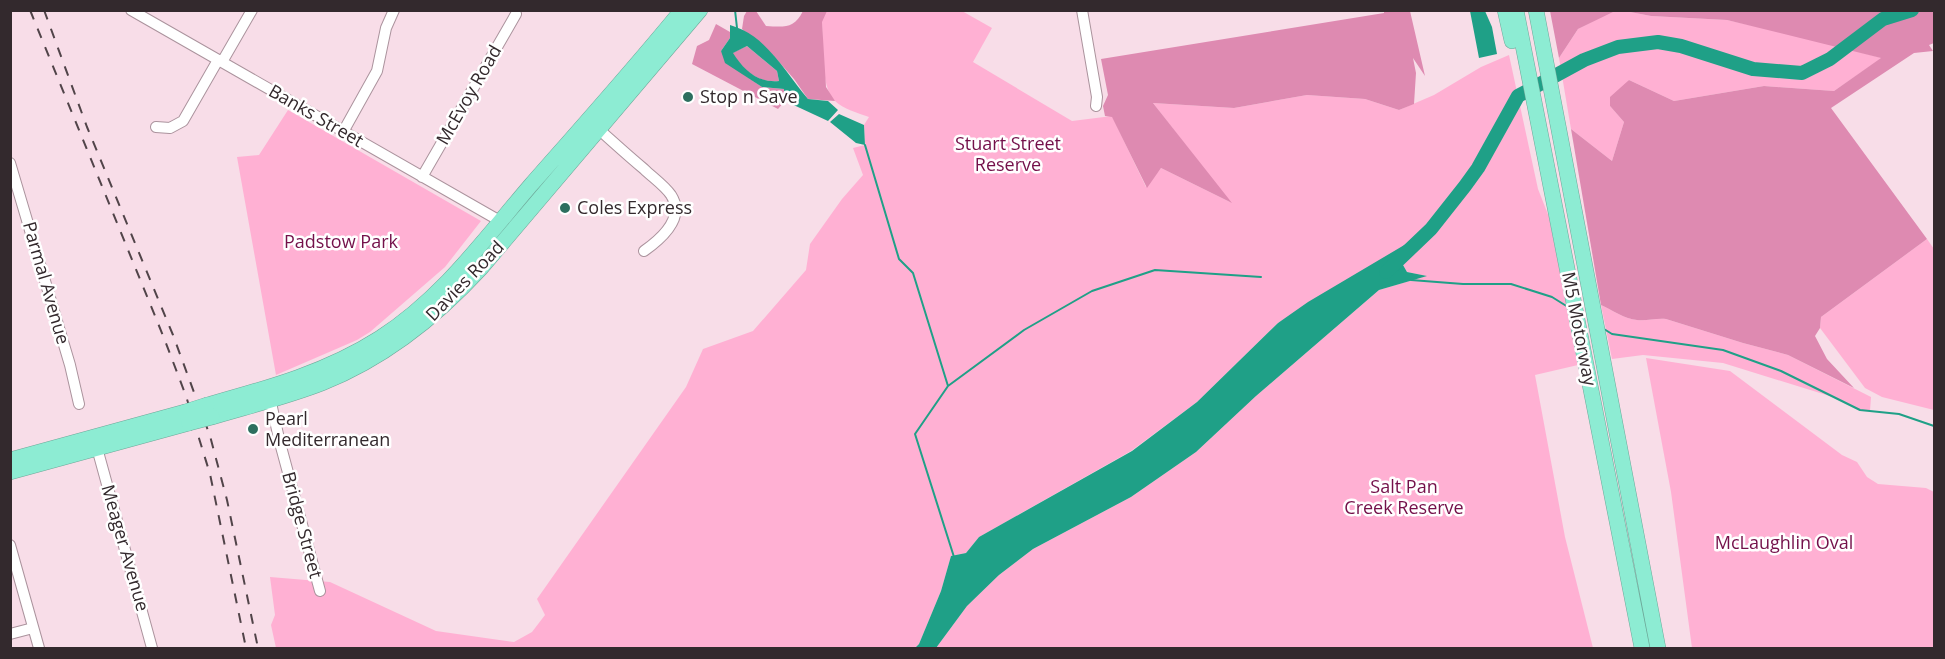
<svg xmlns="http://www.w3.org/2000/svg" width="1945" height="659" font-family="'Open Sans',sans-serif">
<style>
.green{fill:#ffb0d3}
.forest{fill:#de8ab1}
.water{fill:#1fa087;fill-rule:evenodd}
.lines{fill:none;stroke-linecap:round;stroke-linejoin:round}
.stream{stroke:#1fa087;stroke-width:2}
.river{stroke:#1fa087;stroke-width:14}
.minor-casing{stroke:#ab939d;stroke-width:12}
.highway-casing{stroke:#6ea899;stroke-width:16}
.minor{stroke:#fff;stroke-width:10}
.highway{stroke:#8decd3;stroke-width:15}
.rail{stroke:#514449;stroke-width:2;stroke-dasharray:10 10;stroke-linecap:butt}
.highway-bridge-casing{stroke:#6ea899;stroke-width:16;stroke-linecap:butt}
.highway-bridge{stroke:#8decd3;stroke-width:15}
.poi-dot{fill:#2d6f5f;stroke:#fff;stroke-width:2}
.labels{text-anchor:middle;stroke-width:5;stroke-linejoin:round;paint-order:stroke}
.street-label{font-size:18px;fill:#33292d;stroke:#fff}
.poi-label{font-size:18px;fill:#33292d;stroke:#fff;text-anchor:start}
.park-label{font-size:18px;fill:#74104a;stroke:#fff}
</style>
<rect width="100%" height="100%" fill="#f8dde8"/>
<!-- green -->
<path class="green" d="M1615,10l10,1 26,5 76,4 68,15 87,23 -48,33 -70,-5 -90,15 -45,-21 -19,26 14,16 -12,39 -41,-32 -12,-71 19,-29z
M810,11h152l30,17 -19,34 99,59 40,-5 34,71 15,-19 69,34 -77,-99 81,5 73,-13 58,4 34,11 35,-15 47,-28 28,-12 29,134 11,28 29,148 -43,10 30,162 28,111h-657l31,-42 32,-31 34,-26 98,-52 65,-45 60,-56 123,-106 47,-14 -19,-4 -8,-14 6,-12 -127,77 -81,79 -66,49 -152,86 -13,16 -15,3 -10,35 -22,53 -4,4h-639l-5,-23 4,-10 -5,-38 60,5 106,49 78,11 18,-10 13,-17 -8,-16 149,-212 17,-38 50,-18 53,-61 4,-26 32,-45 21,-24 -10,-27 12,-3 -1,-20 5,-8c-11,-4 -26,-8 -34,-16 -15,-14 -12,-59 -13,-79z
M288,110l193,111 -36,46 -75,65 -13,8 -81,35 -39,-218 22,-2z
M1927,239l7,10v161l-52,-13 -17,-9 -45,-60 1,-11z
M1601,305c11,5 24,14 36,15 9,1 20,-2 29,-1l77,24 45,12 83,42 -1,14 -10,-1 -24,-12 -113,-35 -80,-8 -31,4z
M1646,358l84,13 112,84 15,7 10,15 11,7 48,4 8,4v156h-242l-21,-156z"/>
<!-- forest -->
<path class="forest" d="M747,11h9l10,15c18,1 28,3 37,-15h24l-5,11 4,65 9,14 -27,-2 -14,-20 -21,-24 -31,-26 2,-13z
M1384,11h26l15,65 -12,-18 3,15 -2,31 -15,6 -34,-11 -58,-4 -73,13 -81,-5 79,100 -71,-35 -14,20 -35,-71 -7,-1 -2,-10 5,-11 -7,-36 283,-46z
M1550,11v-1l65,1 -37,18 -19,29z
M1625,11h309v32l-5,2 4,6 -19,2 -83,55 96,131 -106,78 -1,11 -5,8 12,23 27,29 -66,-33 -45,-12 -77,-24c-9,-1 -20,2 -29,1 -12,-1 -25,-10 -36,-15l-30,-176 41,32 12,-39 -14,-16v-9l19,-17 45,21 90,-15 70,5 47,-33 -154,-38 -76,-4z
M716,24l14,8v6l-9,13 22,23 19,13 22,2 1,12 -7,8 -86,-45 5,-18 12,-6z
M747,46l30,25 2,10c-23,2 -34,-10 -47,-28z"/>
<!-- water -->
<path class="water" d="M1470,11h15l7,16 5,27 -18,4z
M730,25c5,2 9,3 13,5 26,12 47,48 65,69l20,2 10,9 -10,11 -43,-20 -1,-12 -22,-2 -37,-24 -4,-12 9,-13zM747,46l30,25 2,10c-22,2 -35,-11 -46,-28z
M839,114l25,11 1,20 -9,-2 -26,-21z
M1406,244l-7,14 8,14 20,4 -48,14 -123,106 -60,56 -65,45 -98,52 -34,26 -32,31 -31,42h-21l4,-4 22,-53 10,-35 15,-3 13,-16 153,-86 65,-49 81,-79 30,-21z"/>
<g class="lines">
<!-- stream -->
<path class="stream" d="M735,10l2,18
M865,145l34,114 14,14 35,113
M1411,280l52,4h48l41,13 16,10
M1604,329l8,5 111,16 58,21 79,39 39,4 35,12
M954,557l-39,-123 33,-48 76,-56 68,-39 63,-21 106,7"/>
<!-- river -->
<path class="river" d="M1386,272l45,-43 34,-43 13,-18 40,-72 66,-36 34,-13 40,-5 23,4 72,23 49,4 28,-14 53,-40 29,-9"/>
<!-- minor casing -->
<g class="minor-casing">
<path id="minor" d="M131,10l369,211
M1082,10l15,87 -1,9
M222,62l30,-52
M595,126c16,14 32,29 49,43 8,8 20,16 27,26 15,23 -10,44 -27,56
M156,127l14,1 13,-7 35,-61
M343,132l34,-61 9,-43 8,-18
M10,163l60,202 9,39
M422,177l94,-163
M269,394l11,49 40,148
M97,448l55,200
M10,545l29,103
M10,634l23,-6"/>
</g>
<!-- highway casing -->
<g class="highway-casing">
<path id="highway" d="M1505,10l7,31
M1516,10l126,638
M1536,10l122,638
M207,405c61,-17 120,-33 173,-67 62,-40 103,-97 150,-152 51,-58 103,-116 152,-176
M212,417c37,-11 74,-20 110,-34 63,-25 114,-66 159,-115l219,-258
M10,460l175,-48
M10,472l179,-49"/>
</g>
<!-- minor -->
<use href="#minor" class="minor"/>
<!-- highway -->
<use href="#highway" class="highway"/>
<!-- rail -->
<path class="rail" d="M30,10l134,328 22,58 24,78 36,174
M44,10l43,117 86,208 37,101 17,64 31,148"/>
<!-- highway-bridge casing -->
<g class="highway-bridge-casing">
<path id="highway-bridge" d="M185,412l22,-7
M189,423l23,-6"/>
</g>
<!-- highway-bridge -->
<use href="#highway-bridge" class="highway-bridge"/>
</g>
<!-- markers -->
<g class="poi-dot">
<circle cx="688" cy="97" r="6"/>
<circle cx="565" cy="208" r="6"/>
<circle cx="253" cy="429" r="6"/>
</g>
<g class="labels">
<!-- street labels -->
<g class="street-label">
<text transform="translate(469 95) rotate(-60)" y="6">McEvoy Road</text>
<text transform="translate(316 116) rotate(30)" y="6">Banks Street</text>
<text transform="translate(465 281) rotate(-46)" y="6">Davies Road</text>
<text transform="translate(46 283) rotate(74)" y="6">Parmal Avenue</text>
<text transform="translate(1579 329) rotate(79)" y="6">M5 Motorway</text>
<text transform="translate(302 525) rotate(75)" y="6">Bridge Street</text>
<text transform="translate(125 548) rotate(74)" y="6">Meager Avenue</text>
</g>
<!-- poi labels -->
<g class="poi-label">
<text x="700" y="103">Stop n Save</text>
<text x="577" y="214">Coles Express</text>
<text x="265" y="425">Pearl<tspan x="265" dy="21">Mediterranean</tspan></text>
</g>
<!-- park labels -->
<g class="park-label">
<text x="1008" y="150">Stuart Street<tspan x="1008" dy="21">Reserve</tspan></text>
<text x="341" y="248">Padstow Park</text>
<text x="1404" y="493">Salt Pan<tspan x="1404" dy="21">Creek Reserve</tspan></text>
<text x="1784" y="549">McLaughlin Oval</text>
</g>
</g>
<!-- border -->
<rect width="1945" height="659" fill="none" stroke="#33292d" stroke-width="24"/>
</svg>
